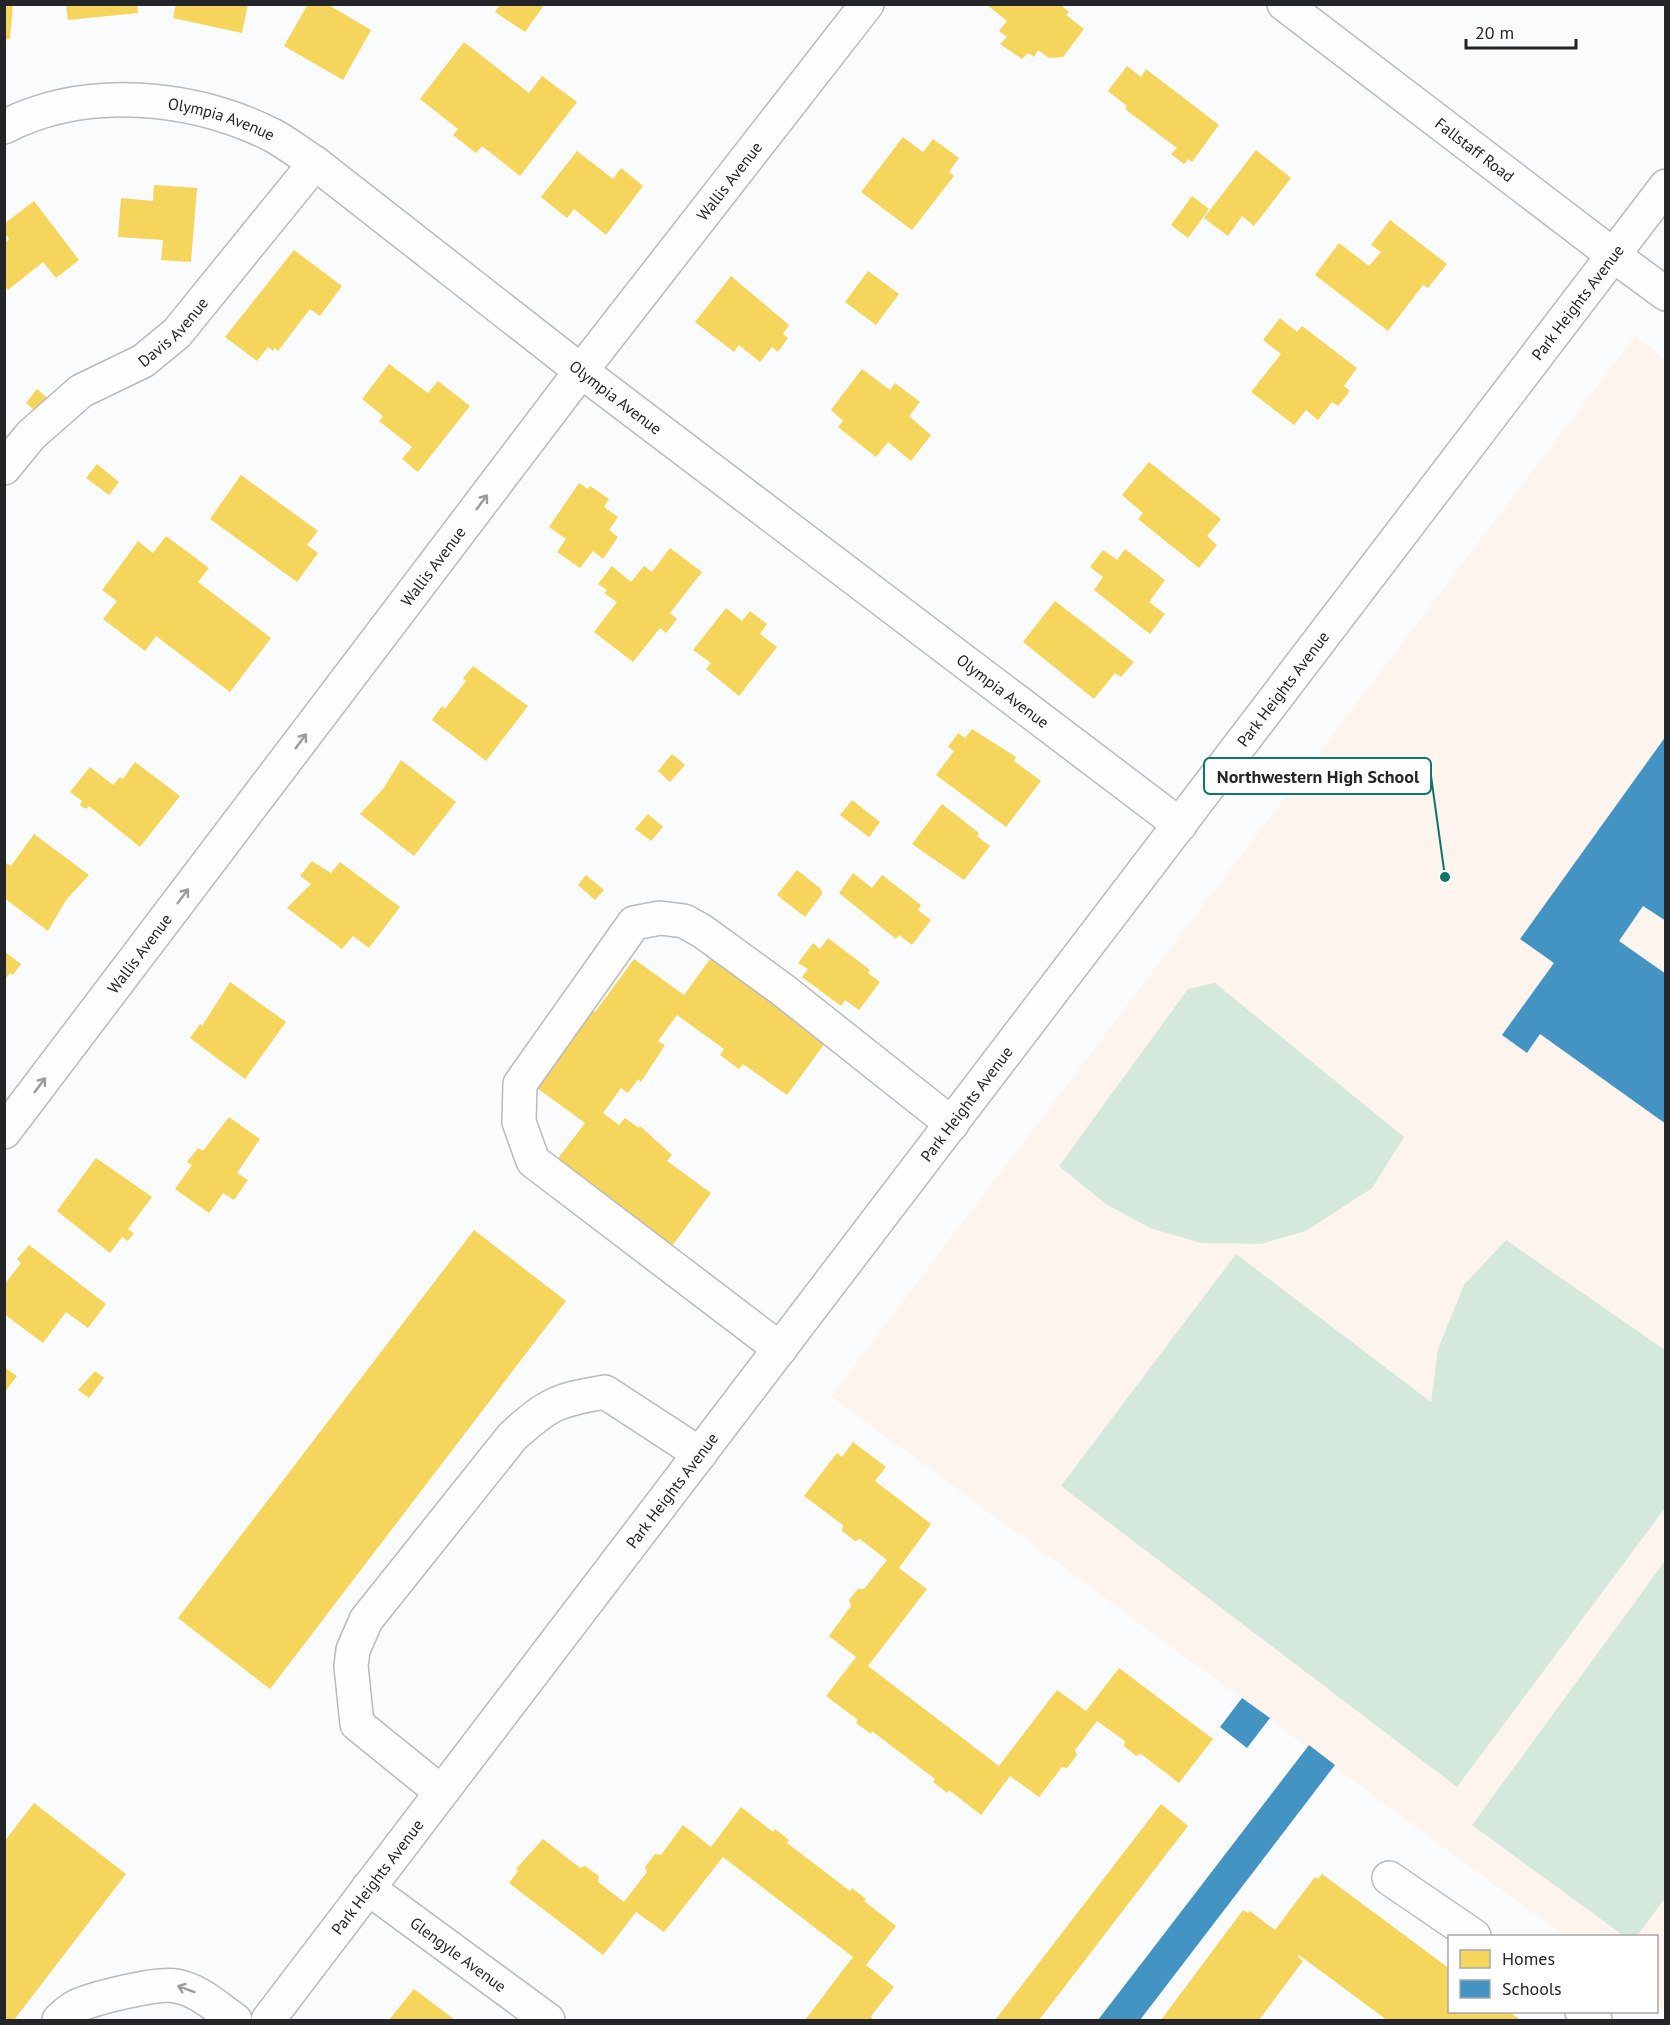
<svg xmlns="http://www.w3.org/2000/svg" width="1670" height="2025" font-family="'PT Sans',sans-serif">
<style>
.education{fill:#fcf4ed}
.green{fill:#d5e8dc}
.homes{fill:#f6d55c}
.schools{fill:#4393c3}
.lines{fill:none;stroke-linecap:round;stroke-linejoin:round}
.minor-casing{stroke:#b9babc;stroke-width:36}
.major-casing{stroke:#b9babc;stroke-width:36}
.minor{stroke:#fefeff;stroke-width:33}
.major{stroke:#fefeff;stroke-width:33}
.oneway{stroke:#9b9c9f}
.labels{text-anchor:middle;stroke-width:6;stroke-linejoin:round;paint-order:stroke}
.street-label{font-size:16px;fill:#232529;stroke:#fff}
.leader{fill:none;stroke:#0f766e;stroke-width:2}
.callout-dot{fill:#0f766e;stroke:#fff;stroke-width:2}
.callout{fill:#fff;stroke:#0f766e;stroke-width:2}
.callout-label{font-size:18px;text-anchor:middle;font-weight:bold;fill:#232529}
</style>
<rect width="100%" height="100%" fill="#fafbfc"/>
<!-- education -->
<path class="education" d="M1635,336l30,23v1652l-8,-6 -1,-69h-92l-733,-540z"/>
<!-- green -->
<path class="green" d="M1215,983l189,154 -32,51 -66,43 -46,13 -59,-1 -51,-15 -44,-24 -47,-38 129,-177z
M1506,1240l159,110v158l-208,279 -396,-301 175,-232 195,148 7,-53 26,-64z
M1665,1561v337l-28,38h-13l-152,-111z"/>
<!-- homes -->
<path class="homes" d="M4,4h9l-3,35 -6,1z
M176,4h72l-6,29 -69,-15z
M308,4h19l44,26 -28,50 -59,-34z
M986,4h74l9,8 -3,3 18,14 -21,28 -14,1 -11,-8 -4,7 -6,-4 -6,6 -22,-15 7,-7 -8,-6 8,-10z
M66,5h71l1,8 -70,7z
M500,5h44l-19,27 -30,-20z
M464,42l65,51 13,-17 35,26 -57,74 -38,-30 -6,7 -23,-18 5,-6 -38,-30z
M1127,66l14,11 5,-8 73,56 -27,37 -4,-3 -4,5 -13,-10 6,-6 -52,-39 2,-3 -19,-15z
M903,137l20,15 10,-13 26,19 -10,14 5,4 -42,54 -51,-38z
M1256,150l35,28 -37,48 -12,-10 -14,20 -24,-18z
M577,151l36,28 8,-11 22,18 -37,49 -32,-26 -7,9 -26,-21z
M154,185l43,3 -6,74 -30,-2 2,-20 -45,-3 3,-39 32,3z
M1192,196l17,13 -21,29 -17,-13z
M34,201l45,59 -23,18 -13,-16 -35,28 -3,-4v-43l4,-4 -5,-6v-9z
M1390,220l57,44 -19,24 -5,-3 -35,46 -73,-56 24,-32 30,23 12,-14 -10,-7z
M294,250l48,36 -22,30 -10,-7 -32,42 -3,-3 -2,3 -5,-4 -11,14 -32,-24z
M868,271l31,23 -23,31 -31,-23z
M731,276l58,49 -6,9 5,4 -10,14 -6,-5 -12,15 -21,-17 -5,7 -39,-30z
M1280,318l17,14 5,-6 55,42 -13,18 6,5 -12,15 -6,-4 -14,18 -12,-10 -12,15 -43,-33 30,-38 -18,-14z
M389,364l39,29 10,-12 32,25 -52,66 -16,-13 10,-12 -33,-26 4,-5 -21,-17z
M862,369l28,21 5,-7 25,19 -11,14 22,19 -20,26 -23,-19 -12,15 -38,-30 5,-6 -12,-11z
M37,389l15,13 -11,14 -15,-13z
M1149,462l72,57 -14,17 10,9 -18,23 -61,-49 5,-6 -21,-18z
M97,464l22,18 -10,13 -23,-17z
M241,475l77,56 -11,14 11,8 -21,29 -87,-63z
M579,483l9,6 2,-3 19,13 -5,8 14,10 -9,13 9,7 -15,22 -10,-8 -13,17 -23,-16 9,-13 -17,-12z
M166,536l43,32 -11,14 73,56 -41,54 -74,-56 -11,15 -42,-32 14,-18 -15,-11 18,-24 18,-25 15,12z
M670,548l32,24 -32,41 7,6 -11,14 -6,-5 -27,34 -39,-30 23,-30 -13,-9 3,-3 -9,-6 14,-18 19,16 13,-16 8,6z
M1125,549l40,31 -16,22 16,12 -15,20 -56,-44 9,-13 -13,-10 13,-17 14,10z
M1055,601l79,61 -13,15 -6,-4 -21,26 -71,-57z
M726,608l16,13 8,-10 17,13 -7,10 17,13 -38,49 -33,-27 5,-6 -18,-13z
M473,666l55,40 -42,55 -54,-41 10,-14 3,3 21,-28 -3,-3z
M972,729l44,28 -2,4 27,20 -35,46 -70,-52 18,-24 -6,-4 10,-14 7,5z
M672,754l13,11 -15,17 -12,-11z
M401,760l55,42 -42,54 -54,-42 23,-25z
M135,762l45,34 -40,51 -51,-41 -3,3 -6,-4 2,-4 -12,-9 20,-25 23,18 7,-8 3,2z
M852,800l28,22 -11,15 -29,-22z
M942,804l37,29 -2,3 13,10 -26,34 -52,-36z
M648,814l15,13 -12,14 -16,-12z
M34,834l55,41 -23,25 -18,31 -44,-33v-36l7,4z
M312,861l19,12 9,-11 60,45 -31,41 -16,-12 -11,13 -55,-41 24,-24 -11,-8z
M797,870l24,19 1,5 -17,23 -28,-22z
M853,873l19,15 10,-13 39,30 -3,5 13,10 -19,25 -13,-10 -3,4 -57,-46z
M586,875l18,15 -9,10 -17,-15z
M828,938l42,32 -2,3 12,9 -21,28 -14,-10 -4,6 -39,-29 6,-8 -10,-6 15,-20 7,6z
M4,951l17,13 -8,11 -3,-2 -6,7z
M713,955l115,84 -41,56 -44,-31 -4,5 -19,-14 4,-6 -47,-34 -19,26 7,4 -24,37 -3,-3 -10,14 -7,-5 -18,25 16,12 6,-7 14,10 1,-2 32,29 -5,6 44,32 -42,57 -116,-85 32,-42 -48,-35 39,-54 -4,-3 18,-24 5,5 39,-53 50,36z
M230,982l56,40 -41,57 -55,-41 10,-14 2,2z
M229,1117l31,22 -23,34 11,7 -14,20 -11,-7 -14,20 -34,-24 17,-24 -5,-3 11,-14 5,3z
M96,1158l56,39 -24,32 6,4 -6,8 -6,-4 -12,16 -53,-42z
M474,1230l92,71 -296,388 -92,-71z
M29,1245l77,59 -18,24 -22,-16 -23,31 -39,-29v-29l17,-22 -4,-4z
M4,1367l13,9 -13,17z
M95,1371l9,7 -15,20 -11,-8z
M853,1442l33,25 -11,14 56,43 -32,44 28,21 -59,77 131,100 58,-76 29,21 33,-43 94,71 -34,44 -38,-29 -5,2 -12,-10 1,-5 -28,-20 -22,29 2,5 -10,13 -5,-1 -23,30 -29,-21 -29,39 -32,-25 -2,3 -14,-11 2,-3 -63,-48 -1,3 -15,-11 2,-3 -32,-24 30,-39 -27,-21 22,-30 -2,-6 9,-11h6l23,-29 -27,-21 -5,2 -13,-10 1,-6 -39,-29 33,-43 5,4z
M34,1803l92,71 -112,146h-10v-178z
M1161,1804l27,22 -149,194h-44z
M741,1807l32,25 2,-3 14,11 -2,3 63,48 2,-3 14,11 -2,2 32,25 -30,39 28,22 -23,29 2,4h-68l48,-63 -130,-100 -59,75 -28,-20 -33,43 -94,-72 9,-12 -2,-2 27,-30 37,29 5,-2 14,10 -1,6 26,20 23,-30 -2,-5 10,-13 6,1 22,-30 28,22z
M1322,1874l128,95v43h59l12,8h-134l-88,-65 -1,2 5,4 -44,59h-98l82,-110 5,3 2,-2 25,19 40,-53 3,2z
M414,1989l41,31h-66z"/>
<!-- schools -->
<path class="schools" d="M1666,736v185l-23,-15 -24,35 47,33v150l-126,-90 -13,19 -25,-18 52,-72 -34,-24z
M1242,1698l28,20 -23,30 -27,-21z
M1309,1745l26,20 -195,255h-42z"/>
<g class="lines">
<!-- minor casing -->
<g class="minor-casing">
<g id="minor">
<path id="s1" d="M4,127c82,-42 188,-32 268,8 15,8 29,19 43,28l266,208 599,454"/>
<path d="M1613,255l53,39"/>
<path id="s2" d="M4,468l27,-33 50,-44 62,-30 34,-28 138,-170"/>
<path id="s3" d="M4,1132l577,-761 286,-367"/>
<path d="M780,1349l-247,-188 -14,-39 1,-38 114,-161 26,-5 24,3 18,10 81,59 169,134"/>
<path d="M441,1792l-84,-68 -6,-58 2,-16 13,-30 146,-183c36,-33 45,-37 93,-45l95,62"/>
<path d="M1389,1878l85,58"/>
<path id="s4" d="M368,1888l180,132"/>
<path d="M1582,2012l13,8"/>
<path d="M59,2020c5,-5 12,-11 18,-14 18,-8 81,-24 99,-20 23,4 40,21 59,34"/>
</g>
</g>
<!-- major casing -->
<g class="major-casing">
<g id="major">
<path id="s5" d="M1284,4l329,251"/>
<path id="s6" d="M268,2020l1398,-1834"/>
</g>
</g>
<!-- minor -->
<use href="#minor" class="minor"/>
<!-- major -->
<use href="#major" class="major"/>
</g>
<!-- one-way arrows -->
<defs><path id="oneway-shaft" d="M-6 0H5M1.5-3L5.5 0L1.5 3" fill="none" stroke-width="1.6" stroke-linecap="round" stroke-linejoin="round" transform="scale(1.5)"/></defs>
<g class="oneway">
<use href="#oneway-shaft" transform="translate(482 502) rotate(-53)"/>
<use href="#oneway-shaft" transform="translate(301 741) rotate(-53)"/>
<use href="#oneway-shaft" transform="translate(183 896) rotate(-53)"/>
<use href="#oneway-shaft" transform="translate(40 1085) rotate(-53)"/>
<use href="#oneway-shaft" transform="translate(186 1989) rotate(-160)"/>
</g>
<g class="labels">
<!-- street labels -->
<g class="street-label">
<text dy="6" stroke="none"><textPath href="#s1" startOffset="224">Olympia Avenue</textPath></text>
<text dy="6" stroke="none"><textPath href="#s5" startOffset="240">Fallstaff Road</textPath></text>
<text dy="6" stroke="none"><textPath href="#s3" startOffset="1196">Wallis Avenue</textPath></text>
<text dy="6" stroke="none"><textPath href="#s6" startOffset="2160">Park Heights Avenue</textPath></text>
<text dy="6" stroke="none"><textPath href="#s2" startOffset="220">Davis Avenue</textPath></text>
<text dy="6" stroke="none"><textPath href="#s1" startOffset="710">Olympia Avenue</textPath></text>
<text dy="6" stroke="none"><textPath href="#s3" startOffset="710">Wallis Avenue</textPath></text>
<text dy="6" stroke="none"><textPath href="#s6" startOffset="1674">Park Heights Avenue</textPath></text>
<text dy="6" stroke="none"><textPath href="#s1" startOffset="1196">Olympia Avenue</textPath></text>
<text dy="6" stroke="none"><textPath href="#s3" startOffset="224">Wallis Avenue</textPath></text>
<text dy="6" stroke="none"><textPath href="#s6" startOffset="1152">Park Heights Avenue</textPath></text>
<text dy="6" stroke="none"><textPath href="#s6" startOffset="666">Park Heights Avenue</textPath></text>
<text dy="6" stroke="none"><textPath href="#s6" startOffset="180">Park Heights Avenue</textPath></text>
<text dy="6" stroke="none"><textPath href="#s4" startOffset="112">Glengyle Avenue</textPath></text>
</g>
</g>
<!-- callouts -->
<path class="leader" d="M1445 877L1431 776"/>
<circle class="callout-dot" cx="1445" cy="877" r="6"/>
<rect class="callout" x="1204" y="758" width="227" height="36" rx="6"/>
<g class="callout-label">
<text x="1318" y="783">Northwestern High School</text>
</g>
<!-- border -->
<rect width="1670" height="2025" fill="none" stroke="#232529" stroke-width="12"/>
<!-- legend -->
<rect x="1448" y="1935" width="210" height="78" fill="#ffffff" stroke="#a7a8a9" stroke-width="1.5"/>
<rect x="1460" y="1950" width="30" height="18" fill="#f6d55c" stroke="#a7a8a9" stroke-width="1.5"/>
<text x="1502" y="1965" font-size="18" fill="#232529">Homes</text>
<rect x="1460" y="1980" width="30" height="18" fill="#4393c3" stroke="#a7a8a9" stroke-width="1.5"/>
<text x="1502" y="1995" font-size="18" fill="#232529">Schools</text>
<!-- scale -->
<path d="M1466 39v9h110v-9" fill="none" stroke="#232529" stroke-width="3"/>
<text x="1475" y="39" font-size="18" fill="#232529" stroke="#ffffff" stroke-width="4.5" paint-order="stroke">20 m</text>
</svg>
